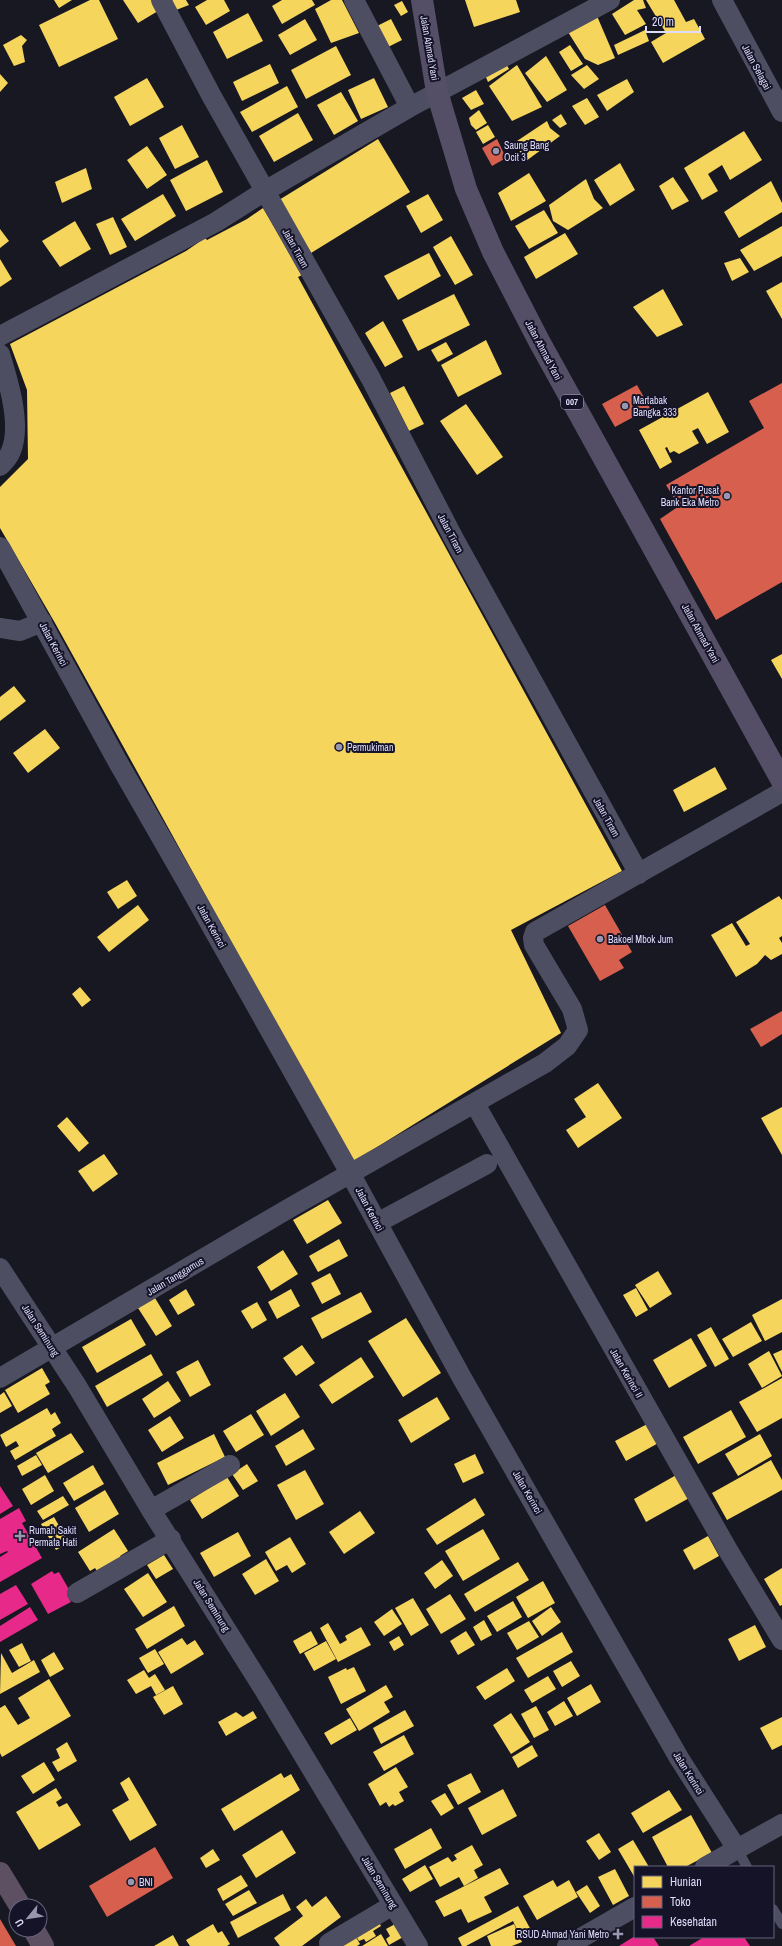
<svg xmlns="http://www.w3.org/2000/svg" width="782" height="1946" font-family="'Archivo Narrow',sans-serif">
<style>
.homes{fill:#f6d55c}
.shops{fill:#d6604d}
.health{fill:#e7298a}
.lines{fill:none;stroke-linecap:round;stroke-linejoin:round}
.lane{stroke:#4d4e62;stroke-width:10}
.street{stroke:#4d4e62;stroke-width:20}
.primary{stroke:#544f66;stroke-width:22}
.highway{stroke:#5e5063;stroke-width:22}
.poi-dot{fill:#9997af;stroke:#151327;stroke-width:1.5}
.labels{text-anchor:middle;stroke-width:4;stroke-linejoin:round;paint-order:stroke}
.shield{fill:#151327;stroke:#a2a0bb;stroke-width:1}
.shield-label{font-size:9px;font-weight:bold;fill:#dedcfb}
.street-label{font-size:10px;fill:#dedcfb;stroke:#151327}
.poi-label{font-size:10px;fill:#dedcfb;stroke:#151327;text-anchor:start}
</style>
<rect width="100%" height="100%" fill="#181822"/>
<!-- homes -->
<path class="homes" d="M54,0h18l-13,8z
M90,0h9l19,39 -59,28 -20,-42z
M123,0h30l5,11 -20,12z
M172,0h14l3,5 -13,5z
M207,0h17l6,11 -24,14 -11,-18z
M282,0h30l3,5 -33,19 -10,-18z
M331,0h11l17,33 -28,10 -16,-34z
M465,0h51l4,12 -46,15z
M634,0h9l3,8 -9,2 9,14 -21,11 -13,-21z
M646,0h28l12,22 8,-3 11,20 -42,24 -12,-21 15,-9z
M402,1l6,11 -7,4 -7,-11z
M248,13l15,28 -36,18 -14,-27z
M597,16l18,42 -17,7 -13,-6 -17,-27z
M305,19l12,21 -27,15 -12,-20z
M391,19l11,21 -14,7 -11,-21z
M645,30l4,11 -31,14 -4,-10z
M21,35l6,5 -5,6 3,16 -11,4 -11,-21z
M570,45l13,19 -12,7 -12,-19z
M336,46l15,29 -45,24 -15,-29z
M546,56l21,34 -20,12 -22,-29z
M504,60l5,9 -21,13 -4,-9z
M270,64l9,19 -37,18 -9,-19z
M517,65l25,42 -30,14 -23,-35z
M587,65l12,14 -15,10 -13,-14z
M0,74l8,9 -8,9z
M147,78l17,29 -34,19 -16,-29z
M374,78l14,29 -27,12 -13,-29z
M627,79l7,13 -27,19 -10,-16z
M287,86l11,21 -46,25 -12,-20z
M476,90l8,14 -13,6 -9,-12z
M341,92l17,29 -24,14 -17,-30z
M587,98l12,19 -14,8 -13,-19z
M479,110l8,13 -11,7 -5,-5 -2,-7z
M298,113l15,27 -39,22 -15,-26z
M561,114l6,10 -7,4 -8,-8z
M547,121l3,7 10,8 -34,25 -12,-18z
M182,125l17,32 -24,12 -16,-31z
M488,125l7,12 -12,7 -7,-12z
M744,131l18,29 -32,20 -8,-15 -14,9 10,17 -16,9 -18,-32z
M378,139l32,53 -99,61 -32,-53z
M147,146l20,29 -20,14 -20,-29z
M207,160l16,32 -37,19 -16,-31z
M620,163l15,27 -25,16 -16,-26z
M86,168l6,21 -30,14 -7,-21z
M529,173l17,28 -35,20 -13,-28z
M673,177l16,24 -17,9 -13,-24z
M586,179l8,20 9,9 -35,22 -15,-9 -4,-16z
M771,181l11,22v9l-43,26 -15,-26z
M163,194l13,22 -41,25 -14,-22z
M428,194l15,26 -22,13 -15,-27z
M263,208l39,67 -4,2 324,594 -111,59 50,103 -208,129 -298,-539 -55,-95v-41l28,-28 -1,-69 -17,-46 176,-93 19,-13 2,2 40,-21z
M544,210l14,23 -29,16 -14,-23z
M113,217l14,30 -17,8 -14,-31z
M75,221l16,28 -31,18 -18,-26z
M782,226v30l-28,15 -14,-21z
M0,229l9,12 -9,7z
M565,233l13,21 -42,25 -12,-22z
M451,236l22,39 -18,10 -22,-38z
M429,253l12,23 -43,24 -14,-24z
M740,258l9,14 -17,9 -8,-18z
M0,259l12,20 -12,8z
M782,282v37l-16,-28z
M663,289l20,36 -26,12 -24,-30z
M454,294l16,31 -52,26 -16,-31z
M383,321l20,36 -18,10 -20,-34z
M486,340l16,34 -44,23 -17,-32z
M446,342l7,12 -15,8 -7,-12z
M404,386l20,38 -15,7 -19,-38z
M708,392l21,40 -22,12 -9,-16 -6,3 7,12 -20,11 -5,-3 -4,2 -3,-6 -2,1 7,14 -12,7 -21,-39z
M466,404l37,53 -26,18 -37,-54z
M782,654v25l-11,-19z
M14,686l12,15 -26,20v-24z
M45,729l15,19 -32,25 -15,-20z
M715,767l12,22 -43,23 -11,-22z
M127,880l10,16 -19,13 -11,-17z
M779,896l3,4v36l-3,2 3,5v11l-11,6 -6,-5 -8,9 -21,13 -25,-42 21,-12 14,23 4,-2 -14,-22z
M138,905l11,15 -40,32 -12,-15z
M80,987l11,13 -9,7 -10,-13z
M598,1083l24,35 -44,30 -12,-18 20,-13 -12,-18z
M782,1107v48l-21,-37z
M67,1117l22,26 -10,9 -22,-26z
M104,1154l14,20 -25,18 -15,-21z
M328,1200l14,23 -35,21 -14,-24z
M339,1239l9,17 -30,16 -9,-16z
M283,1250l15,24 -27,17 -14,-24z
M658,1271l14,23 -22,14 -15,-23z
M330,1273l11,21 -19,10 -11,-21z
M636,1288l12,22 -12,7 -13,-22z
M186,1289l9,16 -17,10 -9,-15z
M291,1289l9,17 -23,13 -9,-17z
M361,1292l11,20 -50,27 -11,-21z
M155,1298l17,28 -16,10 -18,-28z
M782,1299v33l-17,9 -13,-26z
M257,1302l10,18 -15,9 -11,-18z
M406,1318l35,55 -38,24 -35,-56z
M131,1319l15,26 -49,28 -15,-26z
M751,1322l11,19 -29,16 -11,-18z
M711,1327l18,32 -14,8 -18,-32z
M691,1338l16,28 -38,22 -16,-28z
M302,1345l13,18 -19,13 -13,-18z
M782,1350v22l-9,-18z
M769,1351l13,25 -20,12 -14,-24z
M151,1354l12,21 -56,32 -12,-21z
M361,1357l13,20 -42,27 -13,-19z
M198,1360l13,25 -21,12 -14,-25z
M42,1368l8,14 -5,3 5,9 -32,19 -13,-23z
M782,1378v40l-25,14 -18,-30z
M168,1381l13,20 -27,17 -12,-19z
M4,1392l8,14 -12,7v-18z
M285,1393l15,24 -29,19 -15,-25z
M437,1397l13,22 -39,24 -13,-23z
M47,1408l4,7 4,-3 6,11 -9,6 4,7 -41,24 -5,-9 9,-5 -3,-5 -10,6 -6,-12z
M731,1410l15,27 -48,27 -15,-27z
M251,1414l13,21 -28,17 -13,-21z
M170,1416l14,22 -22,14 -14,-22z
M651,1422l11,19 -36,20 -11,-20z
M303,1429l12,20 -29,17 -11,-20z
M71,1433l13,19 -36,21 -12,-20z
M214,1434l11,23 -57,28 -11,-22z
M760,1434l12,22 -34,20 -13,-22z
M475,1454l9,19 -21,10 -9,-19z
M36,1455l6,10 -20,11 -5,-10z
M771,1460l11,20v10l-55,30 -15,-27z
M247,1464l11,17 -15,9 -11,-16z
M93,1465l11,19 -30,17 -11,-18z
M305,1470l19,34 -28,16 -19,-35z
M678,1474l13,23 -45,25 -12,-23z
M45,1475l9,16 -23,14 -9,-16z
M227,1477l12,19 -37,23 -12,-19z
M105,1490l14,24 -30,18 -14,-24z
M63,1496l6,9 -26,15 -6,-9z
M475,1498l10,17 -48,30 -11,-16z
M360,1511l15,22 -31,21 -15,-22z
M54,1517l15,26 -13,7 -15,-26z
M114,1529l14,22 -8,5 2,3 -23,15 -4,-6 -5,3 -12,-19z
M483,1529l17,30 -37,22 -18,-30z
M238,1532l13,24 -37,21 -14,-24z
M708,1536l11,20 -25,14 -11,-20z
M290,1537l16,27 -14,9 -5,-8 -11,6 -11,-19z
M164,1555l9,14 -17,10 -9,-14z
M266,1559l13,22 -24,14 -13,-21z
M442,1560l11,16 -18,13 -11,-16z
M518,1562l11,18 -54,32 -11,-18z
M782,1568v37l-2,1 -16,-27z
M148,1573l19,29 -24,15 -19,-28z
M543,1581l12,22 -27,15 -12,-21z
M450,1594l16,25 -25,15 -15,-25z
M413,1598l16,27 -18,11 -16,-28z
M513,1601l9,16 -25,15 -10,-16z
M174,1606l11,20 -38,23 -12,-20z
M551,1607l10,15 -19,14 -10,-15z
M392,1609l10,15 -18,12 -10,-14z
M484,1620l8,15 -11,6 -8,-14z
M529,1621l10,16 -22,13 -10,-17z
M328,1623l12,21 7,-4 -2,-4 16,-9 10,18 -33,17 -18,-34z
M755,1625l11,22 -27,14 -11,-22z
M311,1631l7,13 -18,10 -7,-13z
M466,1631l9,14 -17,10 -8,-14z
M562,1632l11,20 -45,26 -12,-20z
M399,1636l5,9 -10,6 -5,-9z
M182,1638l5,7 8,-5 9,14 -33,20 -13,-22z
M326,1641l10,18 -22,12 -10,-18z
M22,1643l9,18 -12,6 -10,-17z
M155,1649l9,15 -16,9 -9,-15z
M54,1652l10,17 -14,8 -9,-17z
M1,1653l11,20 22,-13 6,12 -40,22z
M571,1661l9,15 -18,11 -9,-16z
M354,1667l12,24 -25,13 -13,-27 18,-9 1,2z
M507,1668l8,13 -30,19 -9,-13z
M144,1670l5,8 6,-4 10,16 -9,5 -5,-9 -15,8 -9,-14z
M548,1676l8,13 -24,14 -8,-13z
M49,1679l22,37 -69,41 -2,-4v-45l5,-3 13,20 12,-7 -12,-20z
M591,1684l10,18 -24,14 -10,-18z
M386,1685l7,12 -9,5 6,10 -31,19 -13,-22z
M173,1686l10,18 -19,11 -11,-18z
M564,1701l9,15 -18,10 -8,-14z
M536,1706l13,24 -15,8 -13,-24z
M405,1710l9,16 -33,18 -8,-16z
M253,1711l4,7 -31,18 -8,-14 18,-10 7,5z
M511,1713l19,29 -19,12 -18,-29z
M782,1717v28l-10,5 -12,-22z
M350,1718l7,12 -26,15 -7,-12z
M404,1735l10,19 -30,17 -11,-19z
M67,1742l10,19 -19,11 -6,-10 8,-4 -4,-9z
M532,1745l6,11 -20,12 -6,-11z
M44,1762l11,18 -22,14 -12,-18z
M396,1767l12,20 -9,5 5,9 -9,5 -2,-2 -4,3 -3,-5 -6,4 -12,-22z
M281,1773l3,5 7,-4 9,16 -66,41 -13,-22z
M471,1773l10,19 -23,13 -11,-20z
M129,1777l28,48 -27,16 -18,-31 17,-10 -9,-17z
M56,1788l6,10 -6,4 3,5 8,-4 14,22 -42,25 -23,-38z
M503,1789l14,27 -35,19 -14,-27z
M669,1790l13,20 -39,23 -12,-20z
M445,1793l9,15 -13,8 -10,-15z
M691,1815l21,38 -27,14h-17l-16,-30z
M431,1828l11,20 -37,21 -11,-20z
M282,1830l14,23 -40,25 -14,-23z
M599,1833l12,19 -12,8 -13,-19z
M633,1840l16,27h-14v11l-17,-29z
M472,1845l11,20 -9,5 4,8 -14,8 -5,-9 -19,10 -11,-20 19,-10 4,5 5,-3 -3,-4z
M213,1849l7,11 -14,8 -6,-10z
M425,1865l8,14 -23,13 -8,-13z
M500,1868l9,16 -25,13 8,15 -24,11 -7,-14 -17,8 -9,-16z
M615,1869l14,27 -16,9 -15,-28z
M241,1875l7,11 -25,15 -6,-12z
M553,1880l4,7 12,-7 9,17 -41,23 -14,-24z
M587,1885l13,21 -10,7 -14,-21z
M249,1890l8,13 -24,13 -8,-12z
M283,1894l8,16 -53,28 -8,-16z
M326,1896l15,21 -39,29h-22l-6,-8 29,-22 -7,-9 10,-8 6,8z
M518,1906l14,26 -11,6 -8,-17 -47,25h-4l-4,-8z
M378,1920l3,6 -8,5 3,5 -10,6 -2,-3 -5,2 -5,-8z
M397,1923l8,13 -16,9 -3,-6 4,-3 -4,-7z
M213,1924l5,9 4,-2 8,13 -3,2h-37l-4,-6z
M514,1924l8,18 -10,4h-21l-4,-10z
M354,1934l6,10 -3,2h-23z
M381,1934l7,12h-26z
M173,1935l6,11h-25z"/>
<!-- shops -->
<path class="shops" d="M497,139l9,19 -14,8 -10,-18z
M782,383v199l-66,38 -56,-101 19,-13 -13,-21 98,-57 -15,-27z
M637,385l13,23 -35,19 -13,-23z
M605,905l27,47 -13,8 5,8 -24,13 -32,-55z
M782,1011v23l-21,13 -11,-18z
M155,1847l18,31 -66,39 -18,-31z
M0,1919l16,27h-16z"/>
<!-- health -->
<path class="health" d="M0,1486l13,20 -13,8z
M19,1508l7,13 -4,2 20,35 -42,24v-25l8,-5 -1,-1 -7,3v-35z
M52,1571l2,3 5,-2 12,21 -4,2 4,7 -23,12 -17,-30z
M16,1585l12,19 -28,16v-26z
M30,1607l8,13 -38,22v-16z
M635,1936l18,1 6,9h-40z
M704,1937h40l6,9h-61z"/>
<g class="lines">
<!-- lane -->
<path class="lane" d="M737,1849l10,18
M773,1909l9,15"/>
<!-- street -->
<path class="street" d="M161,0l50,95 160,284 82,158 186,337
M354,0l56,107
M722,0l60,112
M0,336l216,-114 49,-31 145,-84 200,-107
M0,354c8,26 22,71 11,97 -2,6 -7,11 -11,15
M0,547l119,217 66,115 165,294 112,205 217,380 58,91
M0,628l20,3 22,-9
M475,1104l254,448 53,88
M377,1223l110,-59
M0,1268l77,118 74,124 112,178 155,258
M0,1378l293,-172 252,-143 22,-17 11,-16 -6,-21 -38,-64 -1,-7 2,-6 247,-140
M151,1510l79,-45
M77,1593l94,-54
M705,1867l77,-43
M329,1943l64,-38
M567,1946l68,-39"/>
<!-- primary -->
<path class="primary" d="M422,0l15,92 29,97 27,63 46,89 243,440"/>
<!-- highway -->
<path class="highway" d="M0,1873l20,33
M34,1930l9,16"/>
</g>
<!-- markers -->
<g class="poi-dot">
<circle cx="496" cy="151" r="4"/>
<circle cx="625" cy="406" r="4"/>
<circle cx="727" cy="496" r="4"/>
<circle cx="339" cy="747" r="4"/>
<circle cx="600" cy="939" r="4"/>
<path d="M18 1530h4v4h4v4h-4v4h-4v-4h-4v-4h4z"/>
<circle cx="131" cy="1882" r="4"/>
<path d="M616 1928h4v4h4v4h-4v4h-4v-4h-4v-4h4z"/>
</g>
<g class="labels">
<!-- shield labels -->
<rect class="shield" x="561" y="395" width="22" height="14" rx="3"/>
<g class="shield-label">
<text x="572" y="405">007</text>
</g>
<!-- street labels -->
<g class="street-label">
<text transform="translate(430 48) rotate(80)" y="4">Jalan Ahmad Yani</text>
<text transform="translate(757 67) rotate(62)" y="4">Jalan Selagai</text>
<text transform="translate(296 248) rotate(61)" y="4">Jalan Tiram</text>
<text transform="translate(544 350) rotate(62)" y="4">Jalan Ahmad Yani</text>
<text transform="translate(451 533) rotate(62)" y="4">Jalan Tiram</text>
<text transform="translate(701 633) rotate(61)" y="4">Jalan Ahmad Yani</text>
<text transform="translate(54 644) rotate(62)" y="4">Jalan Kerinci</text>
<text transform="translate(607 817) rotate(61)" y="4">Jalan Tiram</text>
<text transform="translate(212 926) rotate(61)" y="4">Jalan Kerinci</text>
<text transform="translate(370 1209) rotate(62)" y="4">Jalan Kerinci</text>
<text transform="translate(175 1276) rotate(-31)" y="4">Jalan Tanggamus</text>
<text transform="translate(41 1330) rotate(57)" y="4">Jalan Seminung</text>
<text transform="translate(627 1373) rotate(60)" y="4">Jalan Kerinci II</text>
<text transform="translate(528 1492) rotate(60)" y="4">Jalan Kerinci</text>
<text transform="translate(212 1605) rotate(58)" y="4">Jalan Seminung</text>
<text transform="translate(689 1773) rotate(58)" y="4">Jalan Kerinci</text>
<text transform="translate(380 1882) rotate(59)" y="4">Jalan Seminung</text>
</g>
<!-- poi labels -->
<g class="poi-label">
<text x="504" y="149">Saung Bang<tspan x="504" dy="12">Ocit 3</tspan></text>
<text x="633" y="404">Martabak<tspan x="633" dy="12">Bangka 333</tspan></text>
<text x="719" y="494" text-anchor="end">Kantor Pusat<tspan x="719" dy="12">Bank Eka Metro</tspan></text>
<text x="347" y="751">Permukiman</text>
<text x="608" y="943">Bakoel Mbok Jum</text>
<text x="29" y="1534">Rumah Sakit<tspan x="29" dy="12">Permata Hati</tspan></text>
<text x="139" y="1886">BNI</text>
<text x="609" y="1938" text-anchor="end">RSUD Ahmad Yani Metro</text>
</g>
</g>
<!-- legend -->
<rect x="634" y="1866" width="140" height="72" fill="#151327" stroke="#65637c"/>
<rect x="642" y="1876" width="20" height="12" fill="#f6d55c" stroke="#65637c"/>
<text x="670" y="1886" font-size="12" fill="#dedcfb">Hunian</text>
<rect x="642" y="1896" width="20" height="12" fill="#d6604d" stroke="#65637c"/>
<text x="670" y="1906" font-size="12" fill="#dedcfb">Toko</text>
<rect x="642" y="1916" width="20" height="12" fill="#e7298a" stroke="#65637c"/>
<text x="670" y="1926" font-size="12" fill="#dedcfb">Kesehatan</text>
<!-- north arrow -->
<g transform="translate(28 1918) rotate(240)"><circle r="19" fill="#151327" stroke="#65637c"/>
<path d="M0-3L7 15L0 10L-7 15Z" fill="#9997af"/>
<text y="-6" font-size="11" font-weight="bold" text-anchor="middle" fill="#dedcfb">U</text>
</g>
<!-- scale -->
<path d="M646 26v6h54v-6" fill="none" stroke="#dedcfb" stroke-width="2"/>
<text x="652" y="26" font-size="12" fill="#dedcfb" stroke="#151327" stroke-width="3" paint-order="stroke">20 m</text>
</svg>
